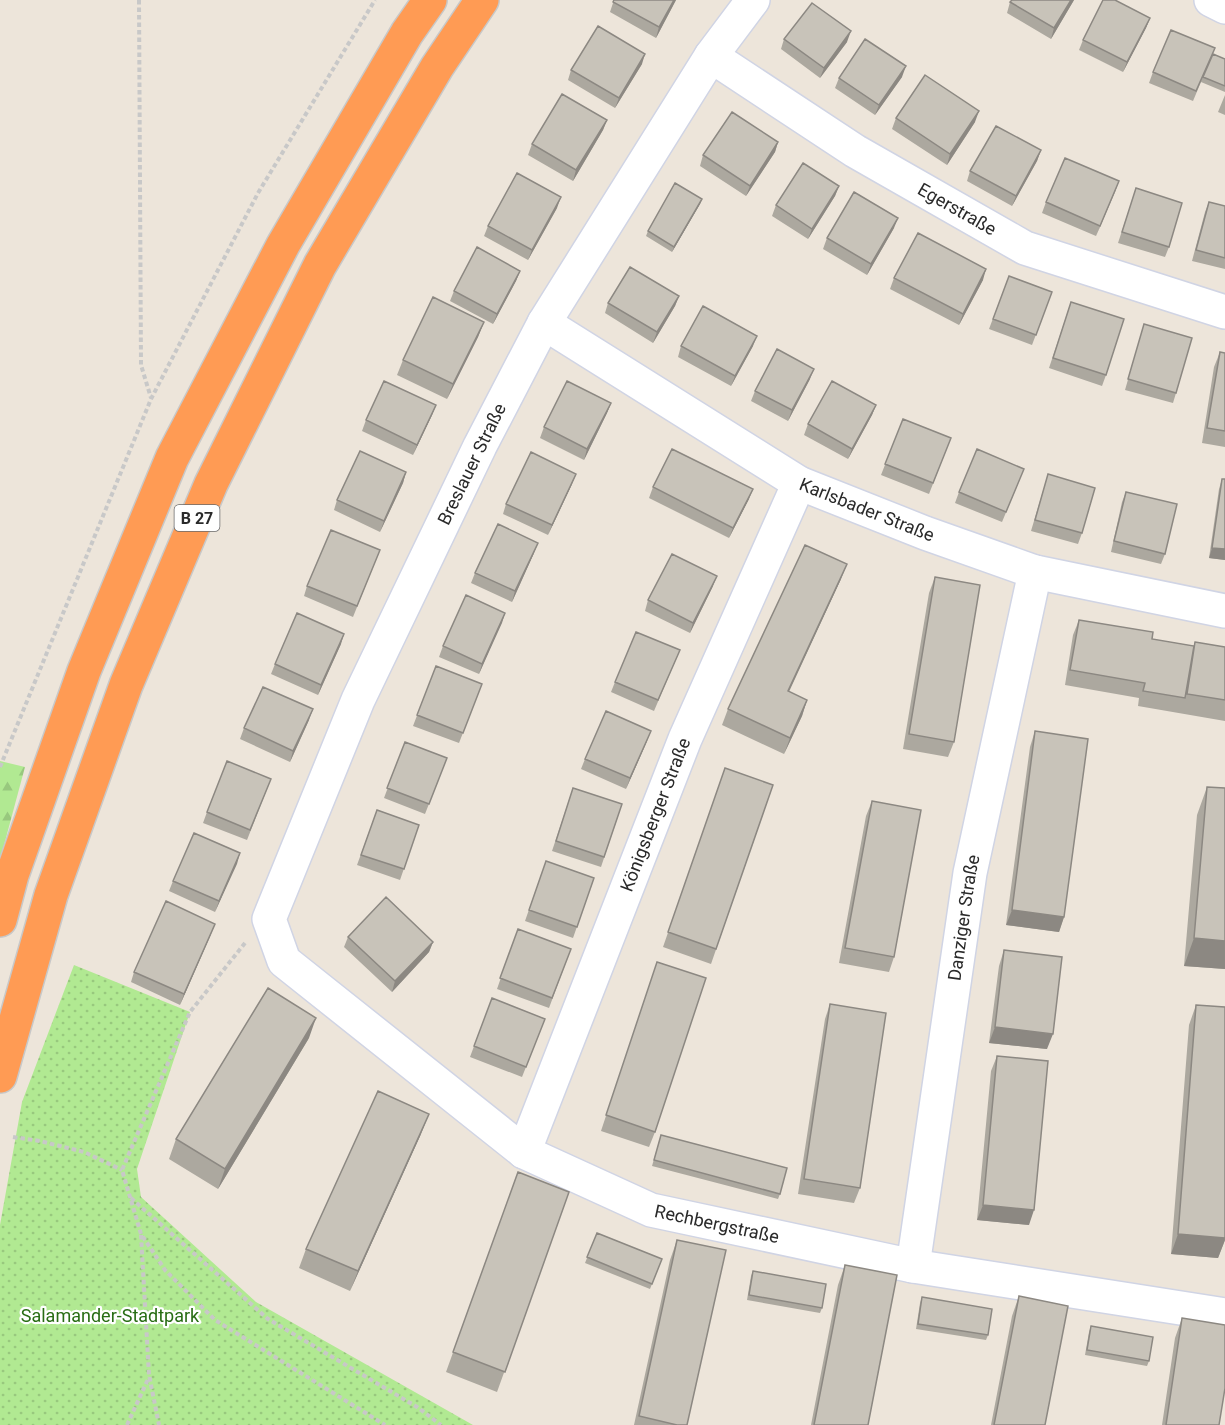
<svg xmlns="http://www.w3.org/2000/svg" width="1225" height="1425" font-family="Roboto,sans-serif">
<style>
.forest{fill:url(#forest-firs)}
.park{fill:url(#park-dots)}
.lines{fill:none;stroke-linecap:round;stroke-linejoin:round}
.minor-casing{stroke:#d0d4e4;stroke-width:36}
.highway-casing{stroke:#c8c8c8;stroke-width:36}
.path{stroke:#c8c8c8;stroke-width:4;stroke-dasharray:4.5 3;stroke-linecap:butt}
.minor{stroke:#fff;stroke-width:33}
.highway{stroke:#ff9b54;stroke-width:33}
.wall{fill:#aca89f}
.shaded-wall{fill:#8c8882}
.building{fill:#c8c3b9;stroke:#8c8882;stroke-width:1.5}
.labels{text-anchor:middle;stroke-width:4.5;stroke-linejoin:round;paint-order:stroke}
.shield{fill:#fff;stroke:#6a6a6a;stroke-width:1.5}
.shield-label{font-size:16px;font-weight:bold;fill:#2a2a2a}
.street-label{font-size:18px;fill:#2a2a2a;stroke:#fff}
.park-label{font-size:18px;fill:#286d14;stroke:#fff}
</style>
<defs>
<pattern id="forest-firs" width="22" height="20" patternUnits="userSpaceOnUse" patternTransform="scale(1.5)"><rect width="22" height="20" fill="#b1e992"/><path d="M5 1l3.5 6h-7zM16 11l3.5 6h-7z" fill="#98c87e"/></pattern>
<pattern id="park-dots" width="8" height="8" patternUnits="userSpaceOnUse" patternTransform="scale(1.5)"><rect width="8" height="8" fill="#b1e992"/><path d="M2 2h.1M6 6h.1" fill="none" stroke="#98c87e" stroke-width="1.8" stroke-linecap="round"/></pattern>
</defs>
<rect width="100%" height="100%" fill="#ede5da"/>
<!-- forest -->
<path class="forest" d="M0,761l25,6 -25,93z"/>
<!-- park -->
<path class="park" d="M74,965l116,47 -53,157 4,28 115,105 217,123h-473v-200l22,-123z"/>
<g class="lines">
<!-- minor casing -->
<g class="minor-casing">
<g id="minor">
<path id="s1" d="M753,0l-42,56 -167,267 -64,123 -122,254 -89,219 15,42 240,191 127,58 262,56 312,49"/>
<path d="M1211,0l14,7"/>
<path id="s2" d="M711,56l144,95 170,97 200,64"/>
<path id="s3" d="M544,323l255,160 126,50 110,39 190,39"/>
<path id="s4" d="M524,1152l161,-413 114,-256"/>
<path id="s5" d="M913,1266l57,-393 65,-301"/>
</g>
</g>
<!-- highway casing -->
<g class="highway-casing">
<path id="highway" d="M0,920l12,-45 72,-204 88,-213 111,-213 124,-212 23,-33
M0,1076l51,-181 75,-210 85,-201 109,-219 117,-198 45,-67"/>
</g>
<!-- path -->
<path class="path" d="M139,0l2,365 10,33
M0,767l151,-368 107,-206 117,-193
M245,943l-55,69 -68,158 19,64 24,36 50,50 170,105
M13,1137l27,4 44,11 38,18
M131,1198l137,121 149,88 24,18
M141,1235l8,140 10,50
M127,1425l22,-48"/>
<!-- minor -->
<use href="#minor" class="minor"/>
<!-- highway -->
<use href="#highway" class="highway"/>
</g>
<!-- wall -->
<path class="wall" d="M614,0h62l-20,38 -46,-26z
M1074,0l-23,39 -44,-26 3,-11z
M1150,18l-4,10 -23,44 -44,-22 4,-10z
M784,39l63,3 -27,36 -39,-29z
M1213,54l12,5v33l-24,-10 -8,19 -44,-18 4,-11z
M642,64l-27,44 -47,-28 3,-10z
M902,77l-27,38 -40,-27 4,-10z
M1225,95v20l-7,-3z
M896,118l79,4 -28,43 -55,-36z
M607,120l-4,10 -30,51 -45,-26 4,-11z
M778,142l-3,10 -29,44 -46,-30 3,-11z
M1041,150l-4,11 -25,45 -45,-25 3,-10z
M1119,181l-23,55 -54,-23 4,-11z
M839,186l-4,10 -27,43 -36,-23 4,-11z
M1136,188l33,59 -4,10 -47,-14z
M702,199l-2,5 -28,48 -26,-16 2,-5z
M1209,202l16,4v63l-33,-8 13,-49z
M557,208l-29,52 -44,-24 4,-10z
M894,228l-27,47 -44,-26 4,-11z
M520,271l-4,10 -23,43 -43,-23 4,-10z
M1009,276l43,16 -20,53 -43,-16z
M894,278l89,2 -24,45 -69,-36z
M679,296l-4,10 -22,37 -48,-30 3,-10z
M1071,302l35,73 -4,11 -53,-18z
M484,322l-6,15 -31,62 -50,-24 6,-15z
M1144,324l32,69 -3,10 -48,-13z
M681,346h72l-22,40 -53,-29z
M1220,352l5,1v94l-23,-4 12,-76z
M810,379l-22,42 -37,-20 4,-10z
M611,403l-4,10 -23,47 -44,-22 4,-11z
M436,405l-4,10 -19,40 -51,-24 4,-11z
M876,405l-4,10 -24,44 -44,-24 4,-11z
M903,419l48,19 -22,56 -48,-19z
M406,472l-3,11 -23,49 -46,-22 3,-10z
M1048,474l34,59 -4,11 -47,-13z
M1020,479l-18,43 -47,-19 4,-11z
M1222,479h3v81l-16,-2 10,-69z
M572,484l-24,51 -45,-21 3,-10z
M653,487l96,12 -20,39 -80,-40z
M1126,492l39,62 -4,10 -50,-12 11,-50z
M380,550l-27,67 -49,-21 3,-10z
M534,553l-22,49 -41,-19 4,-10z
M935,577l19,165 -6,15 -45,-8 26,-156z
M841,579l-52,113 18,8 -5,16 -18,38 -62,-29 6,-16z
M713,586l-23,47 -45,-22 3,-11z
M505,613l-26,61 -40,-17 4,-11z
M1079,620l73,19 42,7 1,-4 30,5v74l-87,-15 1,-8 -74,-13 8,-50z
M341,644l-23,51 -47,-21 4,-10z
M680,650l-26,61 -43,-19 4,-10z
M436,666l46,18 -23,59 -46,-17z
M309,720l-19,42 -50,-23 4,-11z
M1035,731l29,186 -5,15 -53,-7 24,-178z
M647,741l-21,48 -45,-20 4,-10z
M405,742l42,16 -22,56 -41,-16z
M725,768l48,17 -62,179 -48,-17z
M271,779l-24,61 -44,-17 4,-11z
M1207,787l18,1v181l-41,-3 13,-151z
M573,788l49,16 -21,63 -49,-16z
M872,801l22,156 -5,15 -50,-9 27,-147z
M377,810l42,15 -19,55 -43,-15z
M240,853l-25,59 -46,-21 4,-10z
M546,861l48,17 -21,60 -48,-17z
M518,929l53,20 -22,59 -52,-19z
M211,934l-31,71 -49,-23 3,-10z
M348,937l85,5 -4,10 -37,40 -48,-45z
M1004,950l43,99 -58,-6 10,-77z
M652,977l3,155 -6,15 -48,-16z
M492,998l53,21 -23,58 -52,-20z
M830,1004l30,184 -6,15 -56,-9 27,-175z
M1196,1005l29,2v233l-7,18 -47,-4 18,-229z
M309,1038l-91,151 -49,-30 7,-20z
M997,1056l32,169 -52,-5 14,-149z
M421,1134l-71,157 -51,-23 7,-19z
M661,1135l119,59 -2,5 -126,-33z
M518,1172l51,20 -72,200 -51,-20z
M597,1233l65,26 -12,30 -65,-26z
M677,1240l10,185h-53l36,-165z
M845,1265l23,160h-57l27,-140z
M753,1271l69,37 -2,5 -73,-13 4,-24z
M1019,1296l26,129h-54l21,-109z
M922,1297l66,38 -2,5 -70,-11 4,-26z
M1182,1318l37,107h-57l13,-87z
M1091,1326l58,35 -2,5 -62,-11 4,-23z"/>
<!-- shaded-wall -->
<path class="shaded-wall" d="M674,0h2l-20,38 3,-11z
M1071,0h3l-23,39 3,-11z
M1150,18l-4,10 -23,44 4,-10z
M851,31l-4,11 -27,36 4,-10z
M645,54l-3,10 -27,44 4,-10z
M906,66l-4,11 -27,38 4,-10z
M979,111l-4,11 -28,43 3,-11z
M607,120l-4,10 -30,51 3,-11z
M778,142l-3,10 -29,44 4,-10z
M1041,150l-4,11 -25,45 4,-10z
M1119,181l-4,11 -19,44 4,-10z
M839,186l-4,10 -27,43 4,-10z
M561,197l-4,11 -29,52 4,-10z
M702,199l-2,5 -28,48 2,-5z
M898,218l-4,10 -27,47 4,-11z
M986,269l-3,11 -24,45 4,-11z
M520,271l-4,10 -23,43 4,-10z
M679,296l-4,10 -22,37 4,-11z
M484,322l-6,15 -31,62 6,-15z
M757,336l-4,10 -22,40 4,-10z
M814,369l-4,10 -22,42 4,-11z
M611,403l-4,10 -23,47 3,-11z
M436,405l-4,10 -19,40 4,-10z
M876,405l-4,10 -24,44 4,-10z
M406,472l-3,11 -23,49 4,-11z
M576,474l-4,10 -24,51 4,-10z
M753,489l-4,10 -20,39 4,-10z
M538,543l-4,10 -22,49 3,-11z
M1212,548l13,1v11l-16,-2z
M847,564l-6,15 -59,127 6,-15z
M717,576l-4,10 -23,47 3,-10z
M505,613l-3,10 -23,51 3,-10z
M344,634l-3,10 -23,51 3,-10z
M807,700l-5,16 -18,38 6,-16z
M313,709l-4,11 -19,42 3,-11z
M651,731l-4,10 -21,48 4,-11z
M240,853l-3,11 -22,48 4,-11z
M1012,910l52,7 -5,15 -53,-7z
M215,924l-4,10 -31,71 4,-11z
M1194,938l31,3v28l-41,-3z
M433,942l-4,10 -37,40 3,-11z
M316,1018l-7,20 -91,151 7,-20z
M995,1027l58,7 -6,15 -58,-6z
M429,1114l-8,20 -71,157 8,-20z
M983,1205l51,5 -5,15 -52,-5z
M1178,1234l47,4v2l-7,18 -47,-4z"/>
<!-- building -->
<path class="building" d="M614,0h60l-15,27 -46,-25z
M1012,0h59l-17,28 -44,-26z
M1103,0h12l35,18 -23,44 -44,-22z
M812,3l39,28 -27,37 -40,-29z
M598,26l47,28 -26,44 -48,-28z
M1171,30l44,18 -19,43 -43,-19z
M865,39l41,27 -27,39 -40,-27z
M1213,54l12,5v27l-22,-9z
M925,75l54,36 -29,43 -54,-36z
M562,94l45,26 -31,50 -44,-26z
M732,112l46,30 -28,44 -47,-31z
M996,126l45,24 -25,46 -46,-25z
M1065,158l54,23 -19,45 -54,-24z
M803,163l36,23 -27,43 -36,-24z
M517,173l44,24 -29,53 -44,-24z
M675,183l27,16 -28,48 -26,-16z
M1136,188l46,15 -13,44 -47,-15z
M854,192l44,26 -27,46 -44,-26z
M1209,202l16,4v52l-29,-8z
M918,233l68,36 -23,45 -69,-36z
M477,247l43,24 -23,43 -43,-23z
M630,267l49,29 -22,36 -49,-29z
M1009,276l43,16 -16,43 -43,-16z
M433,297l51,25 -31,62 -50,-24z
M1071,302l53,17 -18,56 -53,-17z
M703,306l54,30 -22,40 -54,-30z
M1144,324l48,14 -16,55 -48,-14z
M777,349l37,20 -22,41 -37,-19z
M1220,352l5,1v78l-18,-3z
M384,381l52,24 -19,40 -51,-25z
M567,381l44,22 -24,46 -43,-22z
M832,381l44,24 -24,44 -44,-25z
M903,419l48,19 -18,45 -48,-19z
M672,449l81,40 -20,39 -80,-41z
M977,449l47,20 -18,43 -47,-20z
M360,451l46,21 -22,49 -47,-21z
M531,452l45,22 -24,51 -46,-21z
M1048,474l47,14 -13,45 -47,-13z
M1222,479h3v70l-13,-1z
M1126,492l51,12 -12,50 -51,-13z
M498,524l40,19 -23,48 -40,-18z
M331,530l49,20 -23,56 -50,-20z
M805,545l42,19 -59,127 19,9 -17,38 -62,-29z
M672,554l45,22 -24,47 -45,-23z
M935,577l45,8 -26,157 -45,-8z
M466,595l39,18 -23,51 -39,-18z
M297,613l47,21 -23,51 -46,-21z
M1079,620l74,12 -1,7 42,7 -9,52 -42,-7 2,-8 -75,-13z
M636,632l44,18 -22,50 -43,-18z
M1195,642l30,5v53l-38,-6z
M436,666l46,18 -19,49 -46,-18z
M263,687l50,22 -20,42 -49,-23z
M606,711l45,20 -21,47 -45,-19z
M1035,731l53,8 -24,178 -52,-7z
M405,742l42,16 -18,46 -42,-16z
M227,761l44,18 -21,51 -43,-18z
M725,768l48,17 -57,164 -48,-17z
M1207,787l18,1v153l-31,-3z
M573,788l49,16 -18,53 -48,-16z
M872,801l49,9 -27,147 -49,-9z
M377,810l42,15 -15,44 -43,-14z
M194,833l46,20 -21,48 -46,-20z
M546,861l48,17 -17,49 -48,-17z
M386,897l47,45 -38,39 -47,-44z
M166,901l49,23 -31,70 -50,-22z
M518,929l53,20 -19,49 -52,-20z
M1004,950l58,7 -9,77 -58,-7z
M657,962l49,16 -51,154 -49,-17z
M268,988l48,30 -91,151 -49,-30z
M492,998l53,21 -19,48 -52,-21z
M830,1004l56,9 -26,175 -56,-9z
M1196,1005l29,2v231l-47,-4z
M997,1056l51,5 -14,149 -51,-5z
M378,1091l51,23 -71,157 -52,-22z
M661,1135l126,33 -7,26 -126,-34z
M518,1172l51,20 -64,180 -52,-20z
M597,1233l65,26 -10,25 -65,-27z
M677,1240l49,10 -39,175h-10l-38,-9z
M845,1265l52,10 -29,150h-54z
M753,1271l73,13 -4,24 -73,-13z
M1019,1296l49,10 -23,119h-51z
M922,1297l70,12 -4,26 -70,-11z
M1182,1318l43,7v63l-6,37h-53z
M1091,1326l62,11 -4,24 -62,-11z"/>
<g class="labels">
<!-- shield labels -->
<rect class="shield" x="174.5" y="505" width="45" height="26" rx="4.5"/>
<g class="shield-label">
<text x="197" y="524">B 27</text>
</g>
<!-- street labels -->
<g class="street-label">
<text dy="6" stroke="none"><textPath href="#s2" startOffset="290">Egerstraße</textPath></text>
<text transform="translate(472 464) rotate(-64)" y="6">Breslauer Straße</text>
<text dy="6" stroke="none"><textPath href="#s3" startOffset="374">Karlsbader Straße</textPath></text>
<text dy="6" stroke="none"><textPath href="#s4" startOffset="362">Königsberger Straße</textPath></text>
<text dy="6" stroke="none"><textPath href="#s5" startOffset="352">Danziger Straße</textPath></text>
<text dy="6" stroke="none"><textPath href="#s1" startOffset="1600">Rechbergstraße</textPath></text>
</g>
<!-- park labels -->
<g class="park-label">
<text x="110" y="1322">Salamander-Stadtpark</text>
</g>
</g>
</svg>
